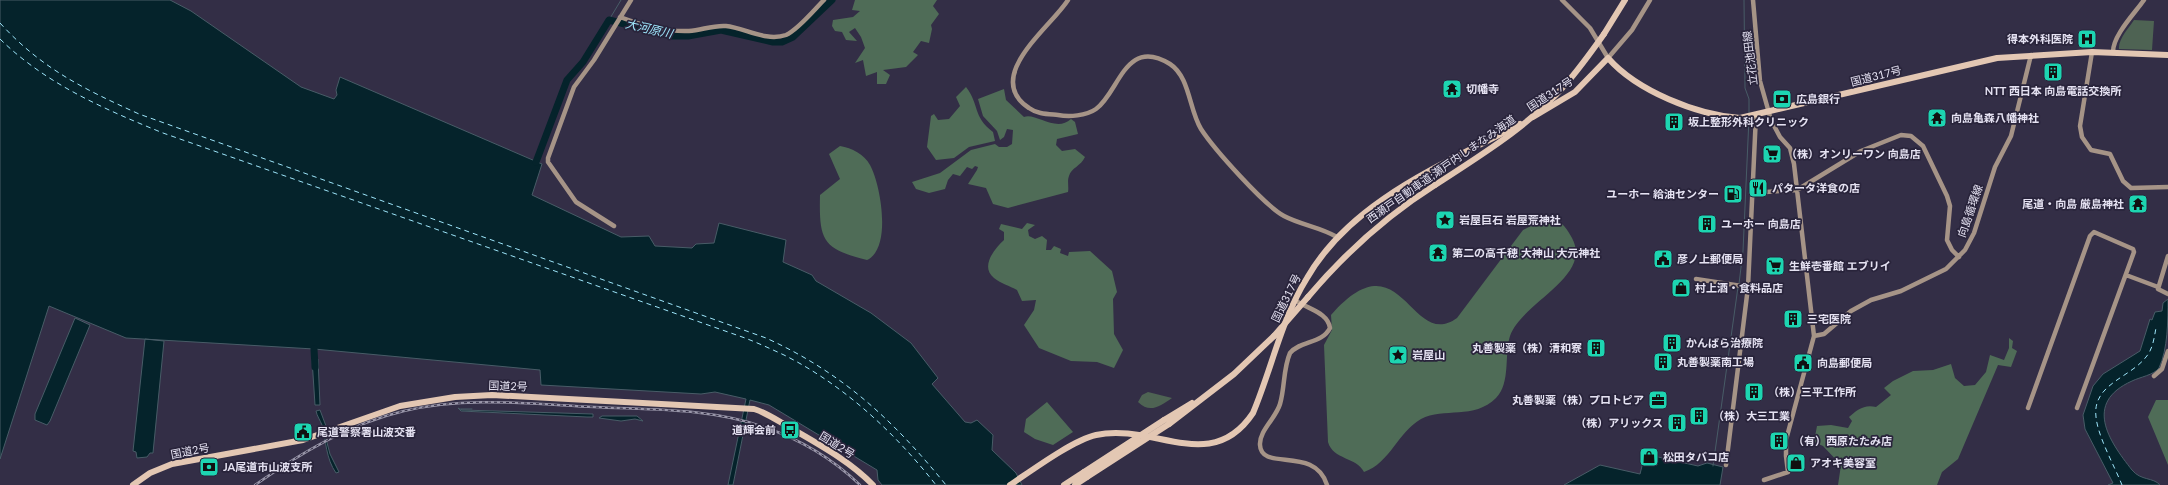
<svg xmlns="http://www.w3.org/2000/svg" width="2168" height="485" font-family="Lato,'Noto Sans JP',sans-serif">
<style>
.green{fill:#4e6353}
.forest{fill:#4f6c57}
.water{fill:#05232b;stroke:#485c67}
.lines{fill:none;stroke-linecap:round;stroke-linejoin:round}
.stream{stroke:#485c67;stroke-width:1}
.river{stroke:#05232b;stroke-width:7}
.ferry{stroke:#9ee6fb;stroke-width:1;stroke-dasharray:5 4;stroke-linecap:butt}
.secondary{stroke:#a69487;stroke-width:4.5}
.highway{stroke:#e3c7b3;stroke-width:6}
.rail-casing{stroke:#9996a9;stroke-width:2.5}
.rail{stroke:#29243b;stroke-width:1;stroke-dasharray:3;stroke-linecap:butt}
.highway-bridge{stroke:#e3c7b3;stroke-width:6}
.labels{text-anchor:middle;stroke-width:3.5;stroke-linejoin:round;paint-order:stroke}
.poi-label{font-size:11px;font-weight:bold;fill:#e5e2f2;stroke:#29243b;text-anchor:start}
.street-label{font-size:11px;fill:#e5e2f2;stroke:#29243b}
.water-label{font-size:12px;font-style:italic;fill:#9ee6fb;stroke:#29243b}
</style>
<rect width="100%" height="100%" fill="#332e46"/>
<!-- green -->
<path class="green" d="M2134,20l20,1 -2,29 -33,-1c-1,-10 10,-21 15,-29z
M1148,392l24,6c-12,8 -22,16 -34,4l4,-7z"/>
<!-- forest -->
<path class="forest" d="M855,0h82l-4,6 6,8 -8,11 1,4 -3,14 -8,-2 -8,11 5,3 -12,12 -23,3 7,5 -4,9h-9v-12l-11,4 -3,-16 -8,3 10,-15 -4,-11 -6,-9 -6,4 8,9 -11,-1 -4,-8 -7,-1 -3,-5 1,-6 20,-3 7,-6 -8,-1z
M966,87c14,18 6,29 27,45l2,9 -26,6 -15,11 -18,2 -9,-13 4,-31 3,-2 4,6 11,-1 11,-13 -4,-9z
M1004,89l2,11 18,17c11,-5 32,16 47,2l4,3 3,12 -21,5 -1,6 6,6 13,-2 10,8c-4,9 -14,11 -16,19 -2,5 0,11 -1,16l-60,16 -15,-4 -7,-16 -18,-4 9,-14 1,-3 -3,-1 -3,3 -5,-2 -7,9 -7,-2 -5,6 -3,9 -16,4 -13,-4 -4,-7 28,-9 31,-23 24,-6 4,3h8l5,-3 1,-14 -6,-1 -3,8 -4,3 -3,-9 -14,-15 -5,-17z
M840,146c12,2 24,8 30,19 11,20 22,84 -3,95 -45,-11 -48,-20 -47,-65l20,-16 -11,-25z
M1554,218c9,5 13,11 18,20 21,39 -50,64 -62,98 -6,18 1,47 -14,62 -22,22 -52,9 -75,21 -23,13 -31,44 -57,53 -7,-15 -31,-12 -36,-30l-4,-97 8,-15 -1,-15c71,-81 79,37 126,3l66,-88 22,-11z
M1027,223l8,2 -7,5 1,6 6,3 7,-3 5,4 -1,10h5l3,-4 7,3 -1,4 8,3 1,-4 21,-1 22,20 5,21 -4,7 1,35 9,16 -9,18 -17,-6 -26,-1 -32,-13 -15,-23 10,-15 2,-10 -14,1 -5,-11c-7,-4 -17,-7 -23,-12 -14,-11 0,-29 10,-38v-8l-5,-3 2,-5 21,5z
M2009,338l4,3 -1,7 5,3 -6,16 -13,-2 -40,94 -16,13 -5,13h-99l3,-20 -18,-19 -9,-4 3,-16 14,-1 17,3 4,-7 -3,-4c8,-7 15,-13 27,-10l15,-12 -7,-7 9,-7 20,-10 20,-1 18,-6 4,14 9,8 11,-1 11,-13 4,-17 14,5 5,-12z
M2156,400h12v65l-20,-48z
M1047,402l26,30 -20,13 -18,-6 -11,-7 2,-13z"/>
<!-- water -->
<path class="water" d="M0,0h170l21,11 110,76 33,12 3,-4 -1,-5 4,-13 202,87 -10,31 89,42 28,-1 6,10 37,2 4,-4 18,-1 5,-20 67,17 -3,22 29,13 4,6 55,32 40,30 27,35 -6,6 33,38 6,1 6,-3 16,15 -1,15 24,23 6,12h-140l-4,-5 -1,-10 -108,-65 -19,-5 -17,85h-5l18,-86 -31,-7 -14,2 -160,-9 -1,-15 -226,-21 -188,-11 -77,-32 -49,153z
M2168,299c0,21 0,50 -9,69 -5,7 -19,9 -27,13 -49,22 -23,60 0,89 9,11 21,7 28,15h-52l5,-2 -28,-54 -2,-14 10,-29 10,-12 37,-23 10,-32 2,1 3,-8 7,-1 1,-8z
M75,318l15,7 -40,96 -3,4 -12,-5v-6z
M145,339l19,2 -11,112h-3l-3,4 -10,1 -1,-6 -3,-1z
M312,359h6l2,46h-5z
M458,408l4,2 131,4v3h-6l-126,-6z
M320,410l6,16 -1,9 5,19 9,18 -3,1c-10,-14 -10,-32 -14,-48 -2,-5 -5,-9 -6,-14z
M602,416h35l6,5 -8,-2 -14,2 -22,-3z
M1658,457l40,9 9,-3 16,4 -3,18h-156l36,-20 40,9 4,-16z"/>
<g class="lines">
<!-- stream -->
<path class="stream" d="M1744,0l1,88 4,11v14
M609,20l12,-20
M1739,284l4,-33 6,-133
M461,409h11
M1713,466l25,-179"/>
<!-- river -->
<path class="river" d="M536,162l31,-82 16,-18 26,-42 63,16h16l33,-6 52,12h9l11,-5 39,-37
M314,349l1,18"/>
<!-- ferry -->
<path class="ferry" d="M0,23c42,46 84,66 139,91l627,224c77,35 127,82 180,147
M0,39c46,45 104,70 163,94l582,205c13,5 26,11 39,17 60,30 111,78 152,130
M2122,485c-8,-20 -24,-48 -26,-68 -4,-33 34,-39 50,-60 7,-8 8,-19 10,-29"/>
<!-- secondary -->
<path class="secondary" d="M1068,0c-17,27 -86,77 -39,108 8,6 19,6 29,7 11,2 28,1 38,-6 23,-16 29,-73 74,-45 20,13 19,46 31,65 13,20 63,76 83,87 17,9 36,11 53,21
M1562,0l28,28 18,30 24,-28 18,-30
M1753,0l7,81 11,39 9,17 10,11 4,16 20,172 -28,104v16l2,16 -24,8
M620,17c21,8 46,15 69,14 13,-1 24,-6 37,-5 19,2 40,16 60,9 12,-5 29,-26 38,-35
M2092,52l-12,74 2,11 9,13 19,4 13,27 8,7 37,-1
M2113,53c-1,-17 22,-40 31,-53
M1751,193l46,-3 64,-39 40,-16 10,1 12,10 24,50 3,10 -3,34 5,10 7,7
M614,226l-38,-24 -28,-40v-4l26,-71 20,-27 37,-60
M2168,256l-10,33 10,5
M2126,275l32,12
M1696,279l52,8
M1295,300c12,9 33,12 35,28 -8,16 -29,12 -40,25 -7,16 -5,34 -10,51 -4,14 -21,27 -20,41 1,27 55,0 67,40
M1814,336l10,-2 27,-23 20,-11 30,-9 45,-22 19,-19 9,-17 21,-66 16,-31 20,-81
M2154,376l8,-7 6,-18
M2028,408l62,-172 4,-4 39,17 1,3 -57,156
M1726,465l22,-178 8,-172"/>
<!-- highway -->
<path class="highway" d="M1604,34l21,-34
M1533,117l42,-25 33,-34c29,33 89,57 132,60l257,-60 95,-6 76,3
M1308,297c38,-45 78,-81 127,-112
M1164,420l28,-17
M1169,424l65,-50 40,-38
M133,485l17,-12 22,-9 131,-24 97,-34 55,-9 37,-2 262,14c13,4 24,12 35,18 29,17 61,34 84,58
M1010,485c21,-14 63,-45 86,-50 57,-13 115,41 157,-22 19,-45 28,-93 54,-135 45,-78 136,-113 213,-154
M1064,485l20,-13
M1075,485l12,-8"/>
<!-- rail casing -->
<g class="rail-casing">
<path id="rail" d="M255,485c46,-32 94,-61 149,-74 62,-15 128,-7 190,-4 57,3 116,1 170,20 35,12 69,32 96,58"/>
</g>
<!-- rail -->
<use href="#rail" class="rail"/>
<!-- highway-bridge -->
<path class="highway-bridge" d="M1435,185c46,-30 94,-59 130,-100 14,-16 27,-34 39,-51
M1274,336l34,-39
M1084,472l80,-52
M1087,477l82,-53"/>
</g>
<!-- icons -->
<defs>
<g id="hospital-square" transform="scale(1)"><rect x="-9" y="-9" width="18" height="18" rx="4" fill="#1dd5b1" stroke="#29243b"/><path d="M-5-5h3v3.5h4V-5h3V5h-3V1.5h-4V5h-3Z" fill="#111"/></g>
<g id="building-square" transform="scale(1)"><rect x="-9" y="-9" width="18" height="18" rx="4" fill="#1dd5b1" stroke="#29243b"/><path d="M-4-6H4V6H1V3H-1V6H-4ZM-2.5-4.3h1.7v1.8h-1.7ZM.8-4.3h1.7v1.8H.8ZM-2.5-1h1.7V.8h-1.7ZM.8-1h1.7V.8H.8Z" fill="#111"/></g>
<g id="temple-square" transform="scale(1)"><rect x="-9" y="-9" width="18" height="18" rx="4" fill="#1dd5b1" stroke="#29243b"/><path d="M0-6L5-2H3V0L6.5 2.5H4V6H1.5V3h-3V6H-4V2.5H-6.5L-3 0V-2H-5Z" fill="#111"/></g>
<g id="bank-square" transform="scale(1)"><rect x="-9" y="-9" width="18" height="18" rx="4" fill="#1dd5b1" stroke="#29243b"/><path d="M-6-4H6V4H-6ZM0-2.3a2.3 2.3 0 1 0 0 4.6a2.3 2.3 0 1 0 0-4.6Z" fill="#111"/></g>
<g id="supermarket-square" transform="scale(1)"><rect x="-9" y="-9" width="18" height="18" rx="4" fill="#1dd5b1" stroke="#29243b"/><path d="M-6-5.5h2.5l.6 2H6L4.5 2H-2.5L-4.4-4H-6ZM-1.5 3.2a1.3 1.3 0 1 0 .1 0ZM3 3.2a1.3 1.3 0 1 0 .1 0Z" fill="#111"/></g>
<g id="restaurant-square" transform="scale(1)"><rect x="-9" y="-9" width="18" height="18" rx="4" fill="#1dd5b1" stroke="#29243b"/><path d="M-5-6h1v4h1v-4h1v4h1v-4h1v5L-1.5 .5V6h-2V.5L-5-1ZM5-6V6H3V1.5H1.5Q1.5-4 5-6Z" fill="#111"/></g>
<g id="fuel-square" transform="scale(1)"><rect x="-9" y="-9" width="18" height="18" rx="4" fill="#1dd5b1" stroke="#29243b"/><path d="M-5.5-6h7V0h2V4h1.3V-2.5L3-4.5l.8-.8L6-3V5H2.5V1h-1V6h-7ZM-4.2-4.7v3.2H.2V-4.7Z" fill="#111"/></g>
<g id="sight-square" transform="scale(1)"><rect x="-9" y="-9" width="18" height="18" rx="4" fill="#1dd5b1" stroke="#29243b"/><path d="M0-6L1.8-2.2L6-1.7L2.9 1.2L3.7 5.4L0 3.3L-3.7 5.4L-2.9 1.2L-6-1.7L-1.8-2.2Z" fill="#111"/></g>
<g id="civic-square" transform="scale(1)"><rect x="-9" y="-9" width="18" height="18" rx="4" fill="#1dd5b1" stroke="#29243b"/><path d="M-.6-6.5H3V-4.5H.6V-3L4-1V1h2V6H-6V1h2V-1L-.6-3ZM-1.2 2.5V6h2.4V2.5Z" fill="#111"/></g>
<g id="shop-square" transform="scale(1)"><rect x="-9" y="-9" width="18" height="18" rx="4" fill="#1dd5b1" stroke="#29243b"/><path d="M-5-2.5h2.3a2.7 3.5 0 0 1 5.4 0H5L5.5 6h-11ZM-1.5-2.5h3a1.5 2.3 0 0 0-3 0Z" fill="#111"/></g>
<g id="office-square" transform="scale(1)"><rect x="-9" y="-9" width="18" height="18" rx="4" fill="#1dd5b1" stroke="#29243b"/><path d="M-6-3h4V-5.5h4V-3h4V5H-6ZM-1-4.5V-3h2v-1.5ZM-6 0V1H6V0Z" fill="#111"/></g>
<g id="bus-square" transform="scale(1)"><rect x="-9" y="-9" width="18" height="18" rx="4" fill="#1dd5b1" stroke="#29243b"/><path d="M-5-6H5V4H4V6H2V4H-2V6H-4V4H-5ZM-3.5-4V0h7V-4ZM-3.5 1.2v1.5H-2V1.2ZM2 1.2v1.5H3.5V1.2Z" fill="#111"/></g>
</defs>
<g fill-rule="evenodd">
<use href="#hospital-square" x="2087" y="39"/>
<use href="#building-square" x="2053" y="72"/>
<use href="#temple-square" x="1452" y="89"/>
<use href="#bank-square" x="1782" y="99"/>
<use href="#temple-square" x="1937" y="118"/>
<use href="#building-square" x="1674" y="122"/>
<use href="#supermarket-square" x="1772" y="154"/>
<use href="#restaurant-square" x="1758" y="188"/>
<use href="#fuel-square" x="1733" y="194"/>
<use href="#temple-square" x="2138" y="204"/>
<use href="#sight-square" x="1445" y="220"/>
<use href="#building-square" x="1707" y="224"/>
<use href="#temple-square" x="1438" y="253"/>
<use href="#civic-square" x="1663" y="259"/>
<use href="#supermarket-square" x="1775" y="266"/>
<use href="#shop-square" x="1681" y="288"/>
<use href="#building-square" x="1793" y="319"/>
<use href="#building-square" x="1672" y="343"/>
<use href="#building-square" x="1596" y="348"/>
<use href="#sight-square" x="1398" y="355"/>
<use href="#building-square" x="1663" y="362"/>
<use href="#civic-square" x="1803" y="363"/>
<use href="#building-square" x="1754" y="392"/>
<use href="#office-square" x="1658" y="400"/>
<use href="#building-square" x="1699" y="416"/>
<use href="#building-square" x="1677" y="423"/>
<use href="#bus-square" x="790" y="430"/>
<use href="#civic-square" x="303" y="432"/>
<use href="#building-square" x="1779" y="441"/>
<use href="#shop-square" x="1649" y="457"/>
<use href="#shop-square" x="1796" y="463"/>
<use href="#bank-square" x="209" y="467"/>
</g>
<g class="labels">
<!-- poi labels -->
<g class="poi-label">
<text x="2073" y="43" text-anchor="end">得本外科医院</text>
<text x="1466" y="93">切幡寺</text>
<text x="2053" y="95" text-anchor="middle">NTT 西日本 向島電話交換所</text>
<text x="1796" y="103">広島銀行</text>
<text x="1951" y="122">向島亀森八幡神社</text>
<text x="1688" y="126">坂上整形外科クリニック</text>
<text x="1786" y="158">（株）オンリーワン 向島店</text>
<text x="1772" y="192">パタータ洋食の店</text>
<text x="1719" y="198" text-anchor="end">ユーホー 給油センター</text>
<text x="2124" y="208" text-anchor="end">尾道・向島 厳島神社</text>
<text x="1459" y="224">岩屋巨石 岩屋荒神社</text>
<text x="1721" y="228">ユーホー 向島店</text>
<text x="1452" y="257">第二の高千穂 大神山 大元神社</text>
<text x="1677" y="263">彦ノ上郵便局</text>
<text x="1789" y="270">生鮮壱番館 エブリイ</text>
<text x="1695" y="292">村上酒・食料品店</text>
<text x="1807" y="323">三宅医院</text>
<text x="1686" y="347">かんばら治療院</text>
<text x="1582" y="352" text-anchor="end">丸善製薬（株）清和寮</text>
<text x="1412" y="359">岩屋山</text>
<text x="1677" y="366">丸善製薬南工場</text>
<text x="1817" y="367">向島郵便局</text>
<text x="1768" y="396">（株）三平工作所</text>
<text x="1644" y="404" text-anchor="end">丸善製薬（株）プロトピア</text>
<text x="1713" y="420">（株）大三工業</text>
<text x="1663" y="427" text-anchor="end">（株）アリックス</text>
<text x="776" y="434" text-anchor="end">道輝会前</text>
<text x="317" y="436">尾道警察署山波交番</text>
<text x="1793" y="445">（有）西原たたみ店</text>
<text x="1663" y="461">松田タバコ店</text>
<text x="1810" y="467">アオキ美容室</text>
<text x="223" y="471">JA尾道市山波支所</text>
</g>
<!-- street labels -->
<g class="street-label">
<text transform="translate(1750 58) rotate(-97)" y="4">立花池田線</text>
<text transform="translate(1876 76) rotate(-14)" y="4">国道317号</text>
<text transform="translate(1550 94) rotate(-33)" y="4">国道317号</text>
<text transform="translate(1441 169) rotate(-35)" y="4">西瀬戸自動車道;瀬戸内しまなみ海道</text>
<text transform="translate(1970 211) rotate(-71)" y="4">向島循環線</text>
<text transform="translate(1286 298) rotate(-64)" y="4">国道317号</text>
<text transform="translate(508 386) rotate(2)" y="4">国道2号</text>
<text transform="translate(837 445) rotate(32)" y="4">国道2号</text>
<text transform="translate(190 451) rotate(-11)" y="4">国道2号</text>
</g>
<!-- water labels -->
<g class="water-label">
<text transform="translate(649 29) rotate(13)" y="4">大河原川</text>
</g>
</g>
</svg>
